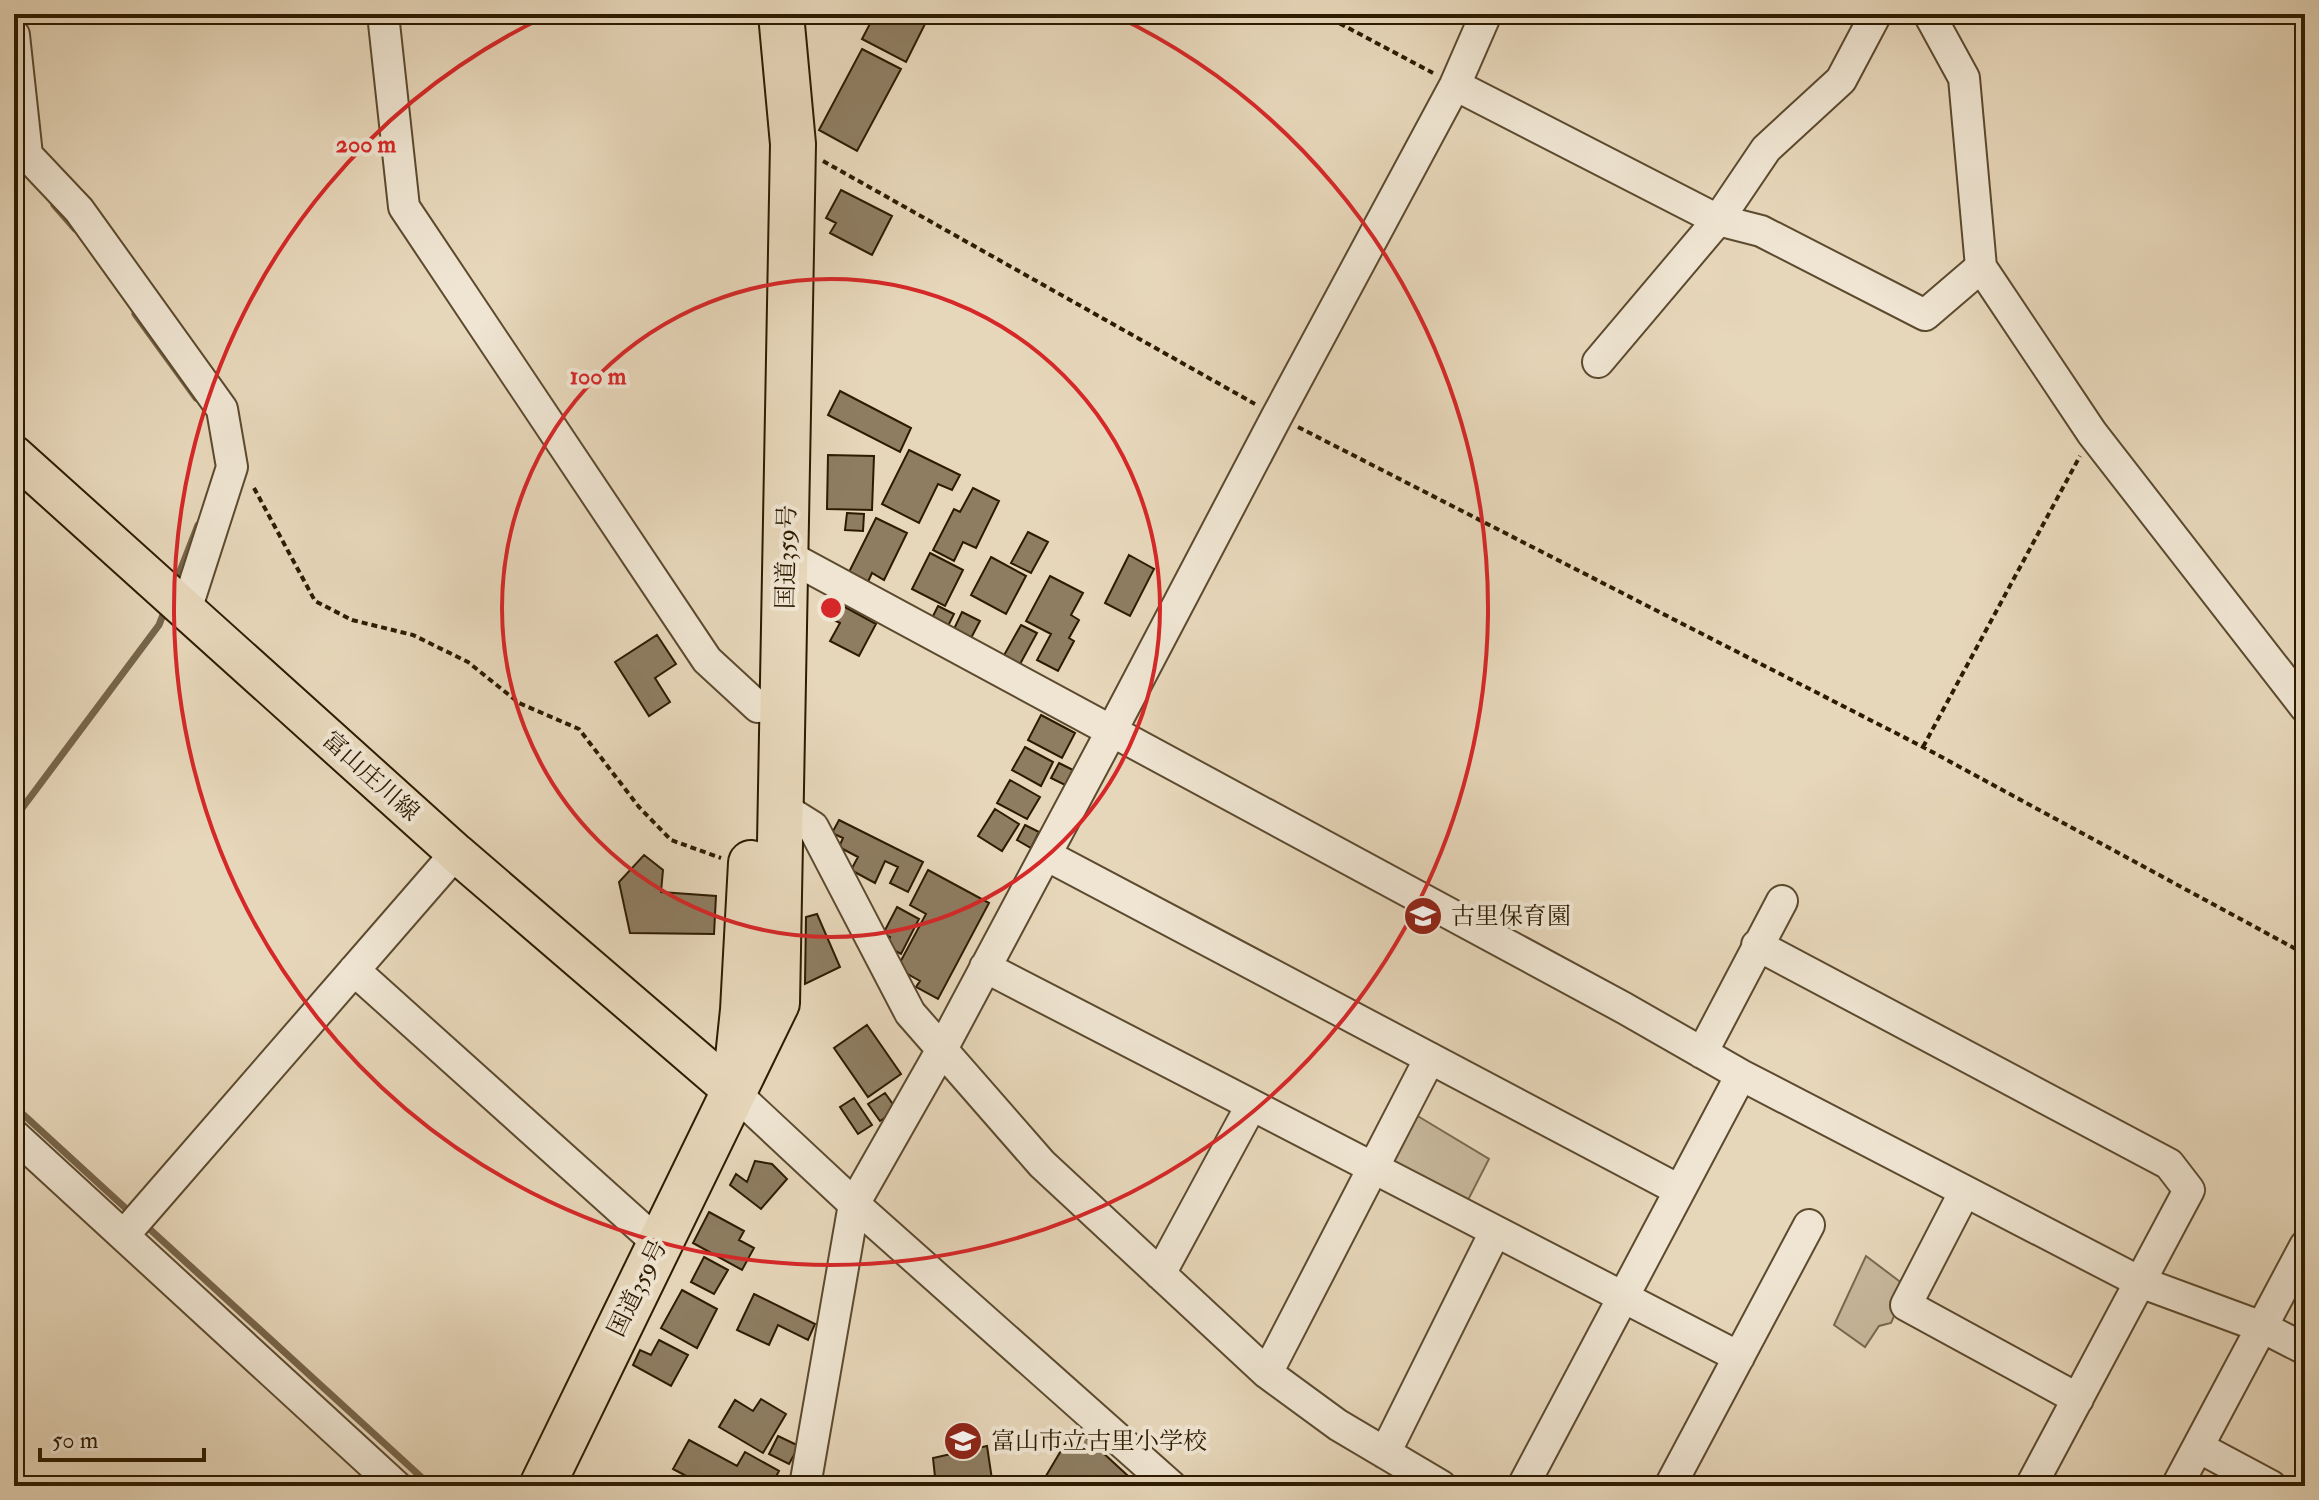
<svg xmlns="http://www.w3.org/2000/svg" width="2319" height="1500" font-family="'IM FELL Double Pica','Noto Serif JP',serif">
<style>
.green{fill:#c7b79b;stroke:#7a694e;stroke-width:2}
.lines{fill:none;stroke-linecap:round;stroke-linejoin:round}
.stream{stroke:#77654a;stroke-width:7}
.building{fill:#8e7d61;stroke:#2d1b01;stroke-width:2}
.minor-casing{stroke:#5c4a2f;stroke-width:34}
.major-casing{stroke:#2d1b01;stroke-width:42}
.highway-casing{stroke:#2d1b01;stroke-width:48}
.path{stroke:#2d1b01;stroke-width:4;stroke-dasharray:6 4;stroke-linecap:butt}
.minor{stroke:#efe5d2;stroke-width:30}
.major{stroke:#e7d7ba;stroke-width:38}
.highway{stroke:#e7d7ba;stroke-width:44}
.ring{fill:none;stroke:#d62828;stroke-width:4}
.labels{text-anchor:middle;stroke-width:8;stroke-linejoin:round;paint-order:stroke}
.street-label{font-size:24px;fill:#2d1b01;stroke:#efe5d2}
.poi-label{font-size:24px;fill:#2d1b01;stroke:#efe5d2;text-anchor:start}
.centre{fill:#d62828;stroke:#efe5d2;stroke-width:4}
.ring-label{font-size:24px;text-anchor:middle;font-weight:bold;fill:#d62828;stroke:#efe5d2;stroke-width:8;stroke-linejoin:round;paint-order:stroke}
</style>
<rect width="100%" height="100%" fill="#e7d7ba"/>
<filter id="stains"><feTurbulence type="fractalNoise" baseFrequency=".0025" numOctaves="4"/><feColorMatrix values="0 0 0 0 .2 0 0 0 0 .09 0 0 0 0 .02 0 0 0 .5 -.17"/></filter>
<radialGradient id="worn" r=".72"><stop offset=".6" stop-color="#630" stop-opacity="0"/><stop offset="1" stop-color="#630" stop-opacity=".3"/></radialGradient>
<!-- green -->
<path class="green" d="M1416,1115l73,44 -23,45 -75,-41z
M1866,1256l41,31 -16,36 -12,3 -14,21 -31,-22z"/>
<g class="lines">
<!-- stream -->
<path class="stream" d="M54,205l21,24
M135,314l61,84
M175,584l23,-59
M14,819l145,-194 7,-18
M14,1106l119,109
M143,1223l288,263"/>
</g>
<!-- building -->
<path class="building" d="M875,14h36l15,8 -20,40 -44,-23z
M862,49l39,20 -44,82 -38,-21z
M841,190l51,26 -20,39 -42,-22 6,-10 -10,-5z
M840,391l71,37 -11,24 -72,-37z
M909,450l51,25 -8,15 -14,-6 -19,39 -37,-19z
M828,455l46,1 -2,54 -45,-1z
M973,488l26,13 -23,47 -13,-6 -9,19 -21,-11 21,-41 6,3z
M847,513l17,1 -1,17 -18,-1z
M876,518l31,15 -23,47 -12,-7 -5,11 -19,-10z
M1028,532l20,10 -17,31 -20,-10z
M930,553l33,17 -18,36 -33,-17z
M1129,555l25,14 -24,47 -25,-13z
M991,557l35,19 -20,38 -35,-19z
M1050,576l33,17 -12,22 8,5 -10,18 5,3 -16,30 -21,-11 14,-26 -25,-13z
M834,601l42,23 -17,32 -29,-15 10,-18 -14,-7z
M938,606l16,8 -7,14 -16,-8z
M962,612l18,9 -10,19 -17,-9z
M1021,625l16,8 -18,33 -16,-9z
M657,635l19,29 -21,14 15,24 -21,14 -34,-54z
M1041,715l34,18 -13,25 -34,-18z
M1025,747l28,15 -12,24 -29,-16z
M1059,763l14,7 -8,15 -14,-7z
M1010,780l30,17 -13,22 -30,-16z
M995,809l24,15 -17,27 -24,-15z
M839,820l84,42 -15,30 -18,-9 8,-16 -13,-6 -10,22 -24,-13 7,-13 -19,-10 4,-9 -11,-5z
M1025,825l14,7 -8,16 -14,-8z
M644,855l19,15 -2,22 55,4 -2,38 -84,-1 -11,-51z
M928,870l61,33 -51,96 -22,-12 4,-6 -23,-13 29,-54 -16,-9z
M897,907l22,12 -18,35 -15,-8 4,-9 -7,-3z
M817,914l23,53 -35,17 1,-67z
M867,1025l34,49 -33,23 -34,-49z
M885,1093l12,17 -17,11 -12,-17z
M854,1098l18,27 -14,9 -18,-27z
M755,1161l17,3 15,15 -26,30 -31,-24 6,-11 11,8z
M709,1212l35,19 -5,9 15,8 -12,22 -49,-27z
M704,1257l24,13 -14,24 -23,-12z
M682,1290l35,19 -20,39 -36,-20z
M754,1294l61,30 -7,16 -30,-15 -9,20 -32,-15z
M659,1340l29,15 -17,31 -38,-21 7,-15 11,5z
M761,1399l25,15 -23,39 -44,-26 16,-27 18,11z
M1075,1427l64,59h-99z
M778,1436l21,10 -10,18 -20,-10z
M689,1440l48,26 8,-14 34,19 -8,15h-66l-32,-17z
M987,1446l6,40h-57l-3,-28z"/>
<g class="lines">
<!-- minor casing -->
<g class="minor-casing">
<path id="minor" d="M383,14l21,193 303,453 51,47
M1929,14l35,64 17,189 111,166 213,274
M14,35l13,120 52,55 143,199 10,58 -46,143
M1455,85l263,135 43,11 164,84 56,-48
M1598,362l120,-142 48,-71 75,-69 35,-66
M786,555l838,453 117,67 399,207 122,45 43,22
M781,807l32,20 97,186 132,151 225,209 71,52 103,61
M1046,855l633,335
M1757,945l412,219 20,26 -158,296
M985,967l754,390
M354,970l305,274
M1702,1053l80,-152
M734,1092l120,112 317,282
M14,1135l382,351
M1965,1191l-59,114 172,94
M124,1235l332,-382
M1160,1274l91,-168
M1267,1373l163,-315
M2198,1447l73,39
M1385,1453l110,-221
M805,1486l49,-282 87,-153 170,-319 166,-316 178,-331 31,-71
M1523,1486l218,-411
M1670,1486l139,-261
M2177,1486l128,-240"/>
</g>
<!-- major casing -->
<g class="major-casing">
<path id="major" d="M14,455l442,398 278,239"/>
</g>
<!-- highway casing -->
<g class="highway-casing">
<path id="highway" d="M738,1058l5,-48 8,-147
M542,1486l235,-483 16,-859 -12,-130"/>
</g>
<!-- path -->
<path class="path" d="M1322,14l111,59
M823,161l432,243
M1298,427l625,320 382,207
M254,488l61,113 37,19 61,15 55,27 51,41 60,26 60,78 32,33 50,18
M1923,747l157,-291"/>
<!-- minor -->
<use href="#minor" class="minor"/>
<!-- major -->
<use href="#major" class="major"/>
<!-- highway -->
<use href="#highway" class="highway"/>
</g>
<!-- distance rings -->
<g class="ring">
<circle cx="831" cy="608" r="329"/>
<path d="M1114 15A657 657 0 1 1 548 15"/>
</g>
<!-- icons -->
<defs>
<g id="school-disc" transform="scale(2)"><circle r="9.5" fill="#8f2418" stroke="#efe5d2"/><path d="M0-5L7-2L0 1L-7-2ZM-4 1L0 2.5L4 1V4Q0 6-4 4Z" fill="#fff"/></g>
</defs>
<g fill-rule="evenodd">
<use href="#school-disc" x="1423" y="916"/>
<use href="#school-disc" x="963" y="1441"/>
</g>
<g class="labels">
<!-- street labels -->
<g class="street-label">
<text transform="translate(786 557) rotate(-89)" y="8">国道359号</text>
<text transform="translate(371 776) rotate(42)" y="8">富山庄川線</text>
<text transform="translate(637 1288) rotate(-64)" y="8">国道359号</text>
</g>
<!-- poi labels -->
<g class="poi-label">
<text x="1451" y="924">古里保育園</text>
<text x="991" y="1449">富山市立古里小学校</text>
</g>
</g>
<circle cx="831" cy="608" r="12" class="centre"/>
<g class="ring-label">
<text x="366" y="152">200 m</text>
<text x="598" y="384">100 m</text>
</g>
<!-- margin -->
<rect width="2319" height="1500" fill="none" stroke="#e7d7ba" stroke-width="48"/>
<rect x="16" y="16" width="2287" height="1468" fill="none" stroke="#2d1b01" stroke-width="4"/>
<rect x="24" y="24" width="2271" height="1452" fill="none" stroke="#2d1b01" stroke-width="2"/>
<!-- scale -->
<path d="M40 1448v12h164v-12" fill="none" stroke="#2d1b01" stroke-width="4"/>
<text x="52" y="1448" font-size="24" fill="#2d1b01" stroke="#efe5d2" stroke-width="6" paint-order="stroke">50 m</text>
<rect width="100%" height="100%" filter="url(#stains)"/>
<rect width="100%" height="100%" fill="url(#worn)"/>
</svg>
